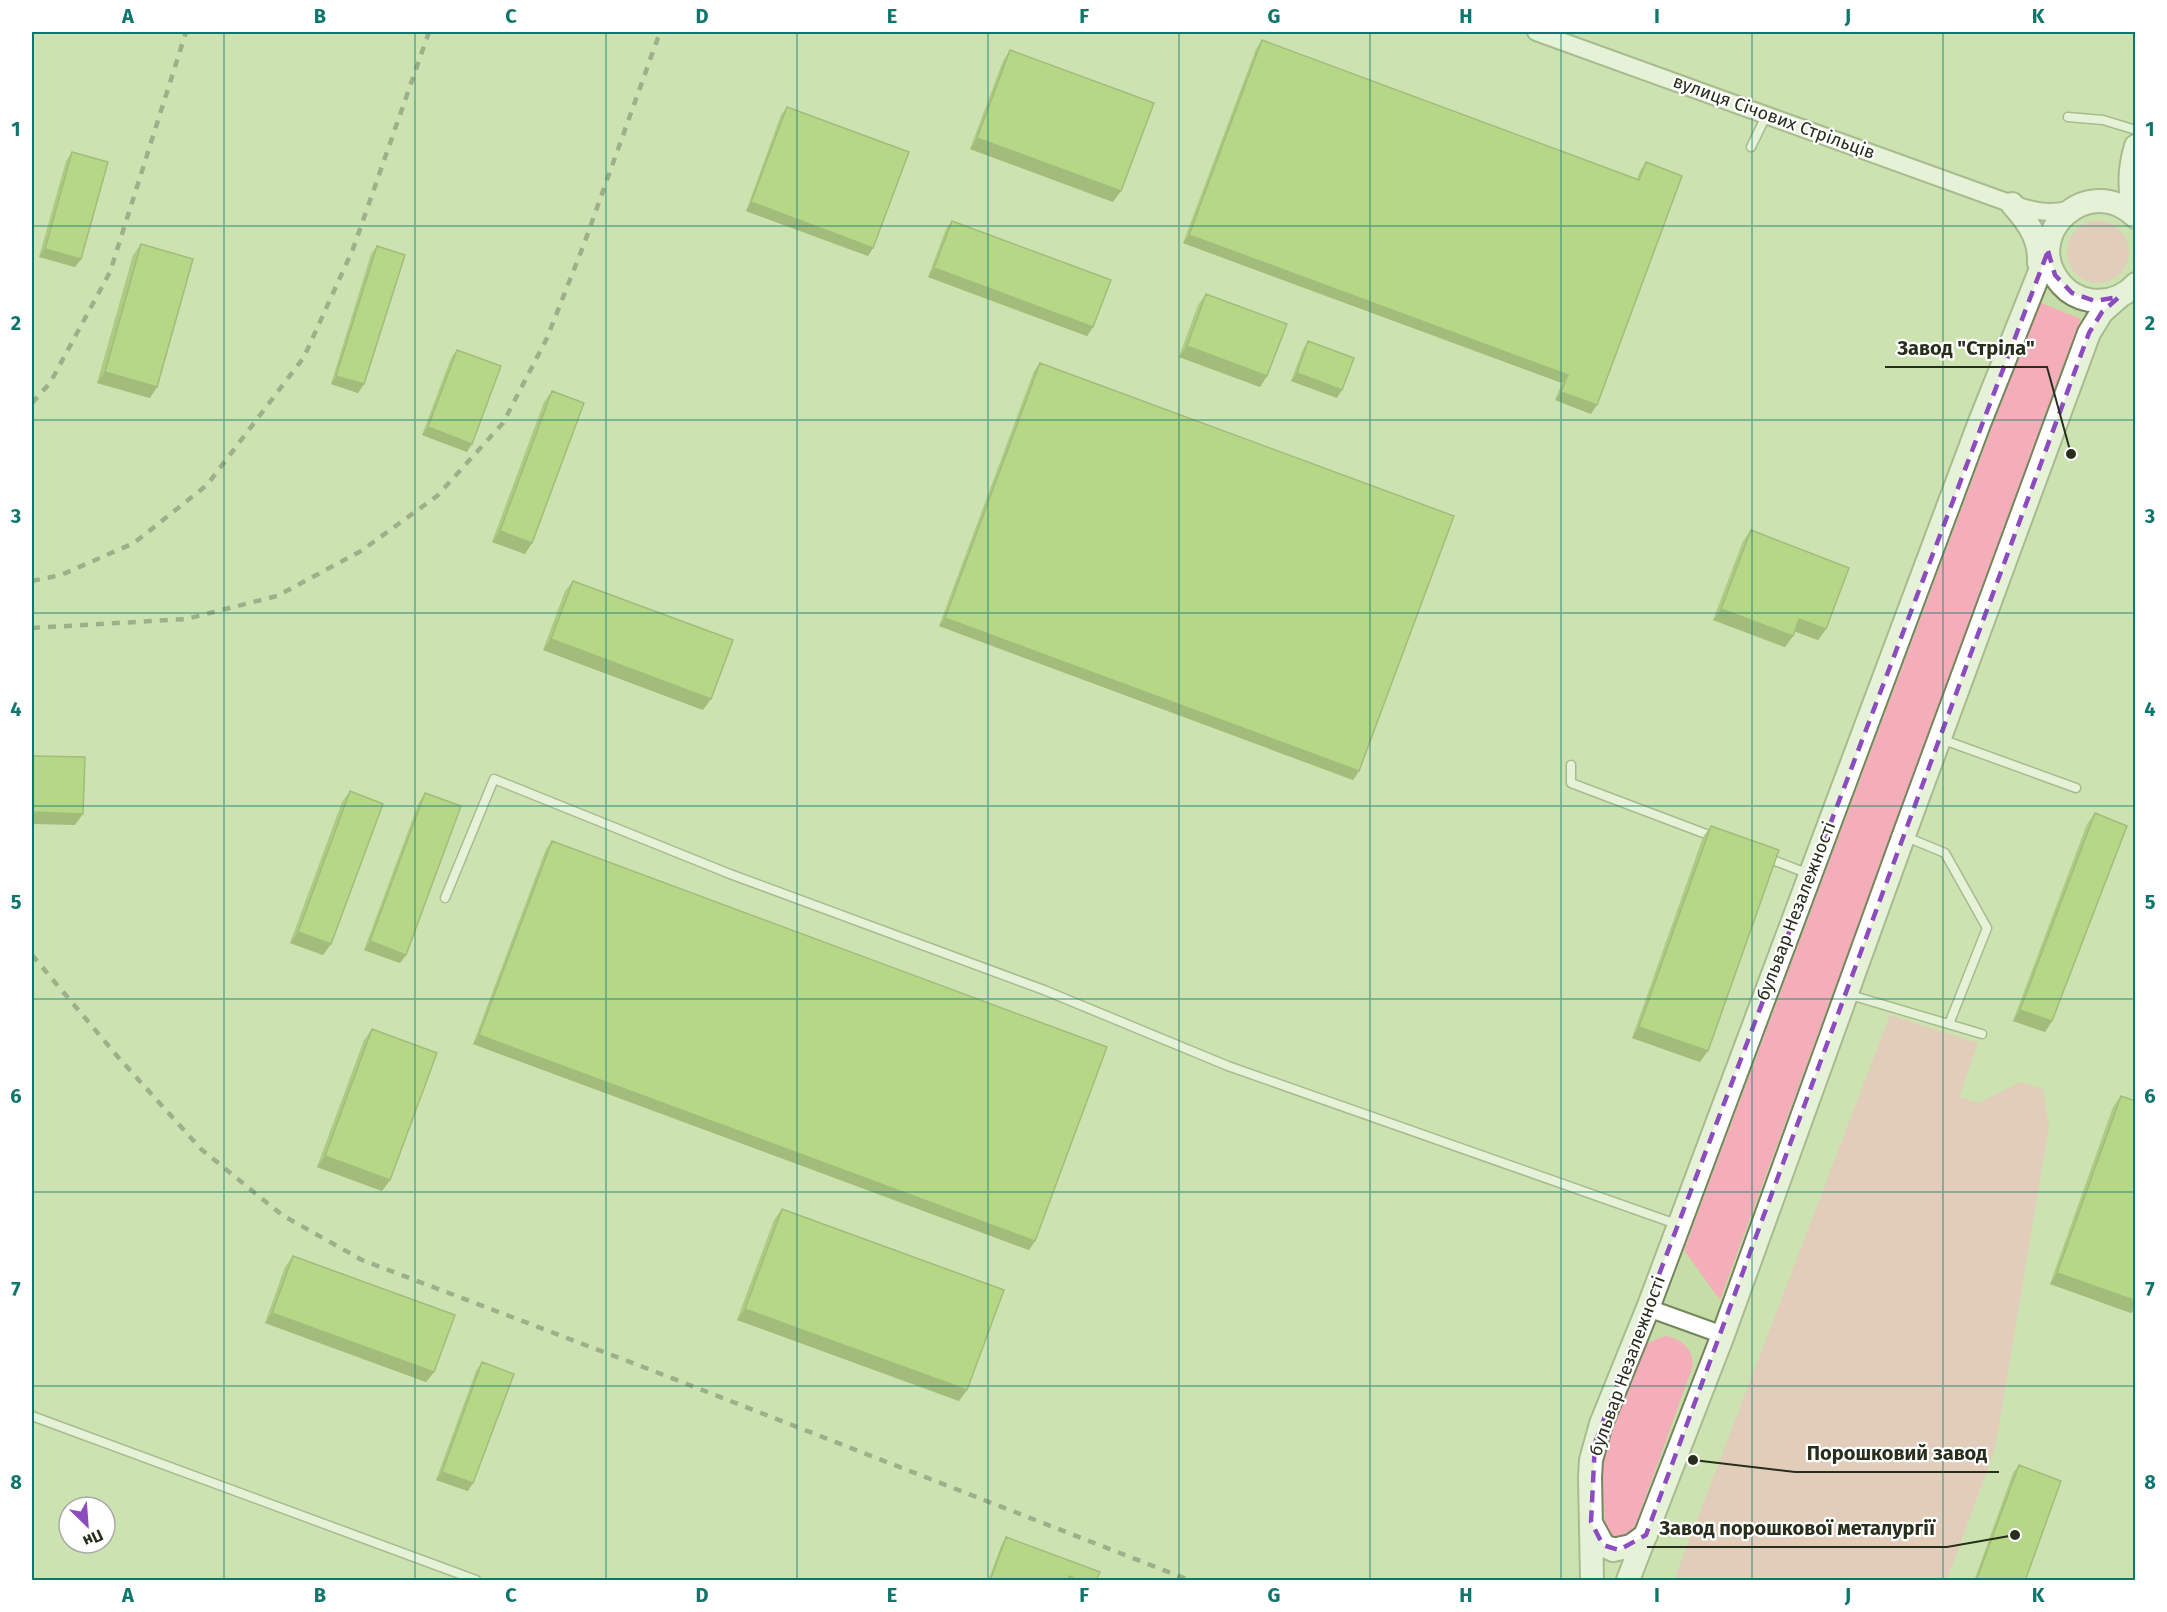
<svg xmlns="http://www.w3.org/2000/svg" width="2167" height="1612" font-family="'Fira Sans',sans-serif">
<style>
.built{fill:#c6dda8;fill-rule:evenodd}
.green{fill:#f3aeba}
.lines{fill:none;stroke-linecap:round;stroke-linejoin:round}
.lane-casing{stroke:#74865b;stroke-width:11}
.street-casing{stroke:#74865b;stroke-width:20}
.secondary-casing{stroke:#74865b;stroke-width:26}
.lane{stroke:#fff;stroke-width:8}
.street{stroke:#fff;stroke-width:16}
.secondary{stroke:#fff;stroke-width:22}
.rail{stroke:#616d51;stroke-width:4.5;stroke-dasharray:8 8;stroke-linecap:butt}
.wall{fill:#80a840}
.shaded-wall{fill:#688834}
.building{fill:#95c34a;stroke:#688834;stroke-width:1.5}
.marked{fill:none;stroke:#8d4bc0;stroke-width:4.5;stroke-dasharray:12 8;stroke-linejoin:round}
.grid{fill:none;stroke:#0f766e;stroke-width:1.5;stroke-opacity:0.55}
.labels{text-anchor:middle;stroke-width:4.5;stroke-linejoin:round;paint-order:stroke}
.street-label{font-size:18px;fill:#272e1c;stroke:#fff}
.leader{fill:none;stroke:#272e1c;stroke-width:2}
.callout-dot{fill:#272e1c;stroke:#fff;stroke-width:2}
.callout-label{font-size:20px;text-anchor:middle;font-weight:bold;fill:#272e1c;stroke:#fff;stroke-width:4.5;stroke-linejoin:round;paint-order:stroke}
.neatline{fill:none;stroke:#0f766e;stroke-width:2}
.grid-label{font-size:20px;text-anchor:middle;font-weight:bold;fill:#0f766e}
</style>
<rect width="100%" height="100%" fill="#d2e7b8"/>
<!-- built -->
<path class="built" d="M32,32h2103v1548h-2103zM69,1507h36v36h-36z"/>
<!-- green -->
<path class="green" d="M2067 252a31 31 0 1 1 62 0a31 31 0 1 1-62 0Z
M2039,302l42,17 -361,981 -36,-50z
M1890,1015l88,28 -19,54 20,6 41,-21 23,7 6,37 -54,323 -48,131h-273z
M1665,1336c17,3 27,12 28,29l-62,173 -6,4 -18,-6c-3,-26 -7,-54 -3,-80 5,-33 26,-74 38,-106l6,-7z"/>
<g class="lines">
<!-- lane casing -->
<g class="lane-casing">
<path id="lane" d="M2068,117l35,3 33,10
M1751,147l16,-33
M1941,739l135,49
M1571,765v18l143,54
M1904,836l41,17 42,75 -38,96
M1765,857l44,17
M445,898l49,-119 236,95 314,116 184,76 451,159
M1847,994l135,40
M32,1416l444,164"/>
</g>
<!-- street casing -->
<g class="street-casing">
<path id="street" d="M1536,32l476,172c21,7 38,11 59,5
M1648,1308l75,27"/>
</g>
<!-- secondary casing -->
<g class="secondary-casing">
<path id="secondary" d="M2136,146c-7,23 -8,45 0,68
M2012,204c16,18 28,34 27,59
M2136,217c-47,-47 -118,19 -74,68 7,8 17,13 27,15 18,3 35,-3 47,-16
M1591,1523l12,22 10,5 18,-4 15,-11
M1592,1580l-2,-103 1,-17 10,-36 47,-116 331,-884 69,-173
M1628,1580l95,-245 181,-500 185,-502 13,-21 17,-15"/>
</g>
<!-- lane -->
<use href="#lane" class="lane"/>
<!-- street -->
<use href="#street" class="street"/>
<!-- secondary -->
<use href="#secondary" class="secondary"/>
<!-- rail -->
<path class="rail" d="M32,403l18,-20 60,-111 76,-240
M32,581l29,-6 73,-32 73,-58 97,-128 49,-108 76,-217
M32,628l154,-9 91,-23 84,-45 76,-55 66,-73 44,-85 37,-94 76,-212
M32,955l86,102 83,92 81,66 80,45 289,110 538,210"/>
</g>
<!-- wall -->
<path class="wall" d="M1262,40l375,139 3,-8 6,-9 -55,252 -36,-14 7,-17 -379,-140 73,-194z
M1010,50l103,152 -143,-53 33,-88z
M787,107l86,141 -5,8 -122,-45 35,-96z
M72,152l9,107 -6,8 -36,-10 27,-96z
M952,221l141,106 -6,9 -159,-59 18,-48z
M141,244l9,154 -53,-15 36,-128z
M377,246l-13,138 -6,9 -27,-9 40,-130z
M1206,294l61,82 -7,11 -81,-30 19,-52z
M1308,341l29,57 -46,-17 12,-32z
M457,350l10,102 -45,-17 29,-77z
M1040,363l319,408 -6,9 -414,-154 95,-255z
M552,391l-27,163 -33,-12 52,-140z
M1751,530l75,99 -8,11 -24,-9 -1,5 -8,11 -72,-27 30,-79z
M573,581l130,129 -160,-60 22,-59z
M350,791l-27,164 -33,-12 52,-141z
M425,793l-19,162 -6,8 -36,-13 55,-148z
M2095,813l-43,208 -7,11 -32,-11 74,-197z
M1711,826l-11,236 -68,-24 71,-201z
M552,841l483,400 -6,9 -556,-206 73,-195z
M372,1029l18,151 -8,11 -65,-24 47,-127z
M2121,1096l15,5v206l-5,6 -81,-29 63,-177z
M782,1209l177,192 -222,-81 37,-100z
M293,1256l141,116 -8,10 -161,-59 20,-56z
M482,1362l-14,129 -32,-11 40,-109z
M2019,1465l6,116h-51l39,-108z
M1006,1537l90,44h-108l13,-35z"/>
<!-- shaded-wall -->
<path class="shaded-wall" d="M977,138l144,53 -8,11 -143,-53z
M751,202l122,46 -5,8 -122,-45z
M1189,235l379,140 -6,8 -379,-140z
M45,249l36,10 -6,8 -36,-10z
M934,268l159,59 -6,9 -159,-59z
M1187,346l80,30 -7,11 -81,-30z
M105,372l52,15 -7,11 -53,-15z
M1297,373l45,17 -5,8 -46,-17z
M336,376l28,8 -6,9 -27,-9z
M1561,392l36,13 -6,9 -36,-14z
M428,427l44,17 -5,8 -45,-17z
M500,531l32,12 -7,11 -33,-12z
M1721,609l72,27 -8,11 -72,-27z
M945,618l414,153 -6,9 -414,-154z
M1799,619l27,10 -8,11 -27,-10z
M551,639l160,60 -8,11 -160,-60z
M32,812l51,2 -8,11 -43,-1z
M298,932l33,12 -8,11 -33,-12z
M370,941l36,14 -6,8 -36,-13z
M2020,1010l32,11 -7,11 -32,-11z
M1639,1027l69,24 -8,11 -68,-24z
M479,1035l556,206 -6,9 -556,-206z
M325,1156l65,24 -8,11 -65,-24z
M2057,1273l79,28v6l-5,6 -81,-29z
M745,1309l222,81 -8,11 -222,-81z
M272,1313l162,59 -8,10 -161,-59z
M442,1472l31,11 -5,8 -32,-11z
M1069,1576l11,5h-14z"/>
<!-- building -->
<path class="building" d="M1262,40l377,140 7,-18 36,14 -85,229 -36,-13 7,-17 -379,-140z
M1010,50l144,53 -33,88 -144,-53z
M787,107l122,45 -36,96 -122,-46z
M72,152l36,10 -27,97 -36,-10z
M952,221l159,59 -18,47 -159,-59z
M141,244l52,15 -36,128 -52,-15z
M377,246l28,9 -41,129 -28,-8z
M1206,294l81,30 -20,52 -80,-30z
M1308,341l46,17 -12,32 -45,-17z
M457,350l44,16 -29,78 -44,-17z
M1040,363l414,153 -95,255 -414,-153z
M552,391l32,12 -52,140 -32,-12z
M1751,530l98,38 -23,61 -27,-10 -6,17 -72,-27z
M573,581l160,59 -22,59 -160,-60z
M32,756l53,1 -2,57 -51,-2z
M350,791l33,13 -52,140 -33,-12z
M425,793l36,13 -55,149 -36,-14z
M2095,813l32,13 -75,195 -32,-11z
M1711,826l68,24 -71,201 -69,-24z
M552,841l555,206 -72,194 -556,-206z
M372,1029l65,24 -47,127 -65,-24z
M2121,1096l15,5v200l-79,-28z
M782,1209l222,81 -37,100 -222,-81z
M293,1256l162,59 -21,57 -162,-59z
M482,1362l32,12 -41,109 -31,-11z
M2019,1465l42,16 -36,100h-49z
M1006,1537l94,35 -4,9h-16l-11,-5 -2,5h-77z"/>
<!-- marked area -->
<path d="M0 0H2167V1612H0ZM2048,251l7,24 17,18 23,8 24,-4 -17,15 -13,21 -443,1202 -27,15 -16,-5 -12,-23 4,-79z" fill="#d2e7b8" fill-opacity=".55" fill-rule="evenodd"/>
<path class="marked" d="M2048,251l7,24 17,18 23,8 24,-4 -17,15 -13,21 -443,1202 -27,15 -16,-5 -12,-23 4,-79z"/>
<!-- grid -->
<path class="grid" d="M224,32v1548M415,32v1548M606,32v1548M797,32v1548M988,32v1548M1179,32v1548M1370,32v1548M1561,32v1548M1752,32v1548M1943,32v1548M32,226h2104M32,420h2104M32,613h2104M32,806h2104M32,999h2104M32,1192h2104M32,1386h2104"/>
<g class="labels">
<!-- street labels -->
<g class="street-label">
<text transform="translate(1774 117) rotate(20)" y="6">вулиця Січових Стрільців</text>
<text transform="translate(1796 911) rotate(-69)" y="6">бульвар Незалежності</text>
<text transform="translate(1627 1366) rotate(-70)" y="6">бульвар Незалежності</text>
</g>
</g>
<!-- callouts -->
<path class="leader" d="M2071 454L2047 367H1885M1693 1460L1795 1472H1999M2015 1535L1947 1547H1647"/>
<g class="callout-dot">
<circle cx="2071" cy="454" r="6"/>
<circle cx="1693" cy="1460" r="6"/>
<circle cx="2015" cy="1535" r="6"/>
</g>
<g class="callout-label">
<text x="1966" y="355">Завод "Стріла"</text>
<text x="1897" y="1460">Порошковий завод</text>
<text x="1797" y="1535">Завод порошкової металургії</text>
</g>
<!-- border -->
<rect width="2167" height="1612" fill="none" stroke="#ffffff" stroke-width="66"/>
<!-- north arrow -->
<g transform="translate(87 1525) rotate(155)"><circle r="28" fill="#ffffff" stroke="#a9aba4" stroke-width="1.5"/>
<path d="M0-4.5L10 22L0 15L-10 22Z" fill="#8d4bc0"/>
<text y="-9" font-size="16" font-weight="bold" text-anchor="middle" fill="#272e1c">Пн</text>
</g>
<rect x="33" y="33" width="2101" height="1546" class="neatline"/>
<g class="grid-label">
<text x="128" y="23">A</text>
<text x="320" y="23">B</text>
<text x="511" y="23">C</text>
<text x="702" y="23">D</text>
<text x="892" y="23">E</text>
<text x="1084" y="23">F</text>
<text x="1274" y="23">G</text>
<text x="1466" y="23">H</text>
<text x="1657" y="23">I</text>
<text x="1848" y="23">J</text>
<text x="2038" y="23">K</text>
<text x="16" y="136">1</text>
<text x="2150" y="136">1</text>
<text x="16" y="330">2</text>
<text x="2150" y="330">2</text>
<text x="16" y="523">3</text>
<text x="2150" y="523">3</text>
<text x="16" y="716">4</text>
<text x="2150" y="716">4</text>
<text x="16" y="909">5</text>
<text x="2150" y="909">5</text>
<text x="16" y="1103">6</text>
<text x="2150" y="1103">6</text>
<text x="16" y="1296">7</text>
<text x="2150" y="1296">7</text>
<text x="16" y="1489">8</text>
<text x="2150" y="1489">8</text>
<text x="128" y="1602">A</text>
<text x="320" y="1602">B</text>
<text x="511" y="1602">C</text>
<text x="702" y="1602">D</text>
<text x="892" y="1602">E</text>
<text x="1084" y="1602">F</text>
<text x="1274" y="1602">G</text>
<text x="1466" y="1602">H</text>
<text x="1657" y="1602">I</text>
<text x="1848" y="1602">J</text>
<text x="2038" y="1602">K</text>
</g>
</svg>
